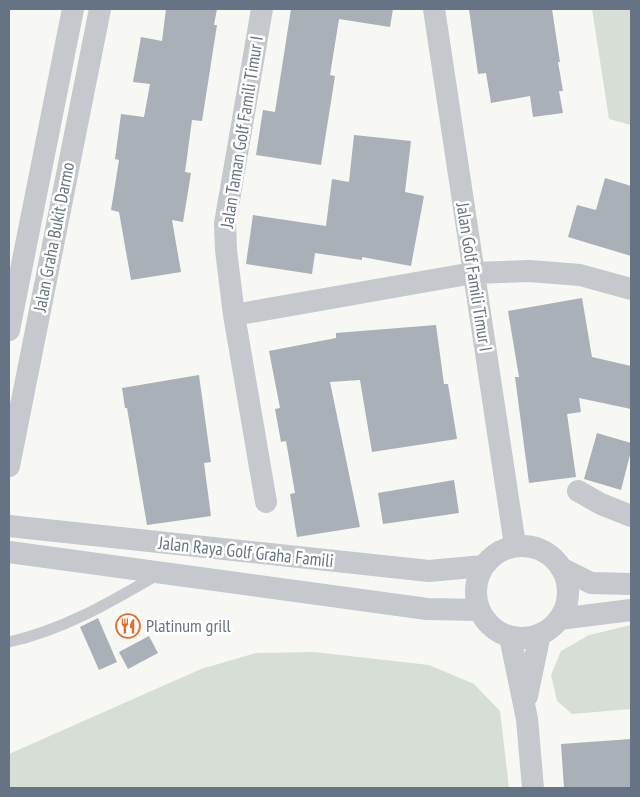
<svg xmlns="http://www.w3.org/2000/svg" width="640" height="797" font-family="'PT Sans Narrow',sans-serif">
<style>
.green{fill:#d7ded5}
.building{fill:#a9b0b7}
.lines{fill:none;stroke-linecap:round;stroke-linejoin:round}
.lane{stroke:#c5c8cc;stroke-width:11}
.street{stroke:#c5c8cc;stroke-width:22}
.labels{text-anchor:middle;stroke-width:5;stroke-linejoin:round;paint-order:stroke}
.street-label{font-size:18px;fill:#667385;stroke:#fff}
.poi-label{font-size:18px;fill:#667385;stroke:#fff;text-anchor:start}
</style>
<rect width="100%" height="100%" fill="#f7f7f4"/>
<!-- green -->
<path class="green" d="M592,9h39v116l-22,-6z
M631,625v84l-59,5 -15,-13 -6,-26 10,-24 28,-16z
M314,652l115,13 45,19 26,27 9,77h-500v-34l192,-85 55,-16z"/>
<!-- building -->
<path class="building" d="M166,9h51l-3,16h3l-15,96 -10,-1 -7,52 6,1 -8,49 -11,-2 9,52 -50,8 -12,-68 -8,-2 8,-50 -4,-1 6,-45 23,3 6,-33 -17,-2 8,-45 21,4z
M291,9h102l-3,18 -51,-8 -9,56 5,1 -14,89 -65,-10 7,-45 12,2z
M469,9h83l8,53h-2l5,29h-4l4,22 -30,4 -3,-21 -39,7 -5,-30 -8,1z
M354,135l57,6 -6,51 19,4 -13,70 -49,-9v3l-47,-7 -3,21 -66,-10 7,-49 73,11 6,-47 17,3z
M605,178l26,8v70l-63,-19 9,-32 19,5z
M582,298l10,59 39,9v43l-52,-11 2,14 -14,2 9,63 -47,6 -14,-106h4l-11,-66z
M436,325l8,59h4l9,55 -85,13 -12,-72 -30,2 30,145 -63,10 -7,-43 5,-1 -9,-52 -5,1 -6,-33 5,-1 -11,-57 67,-13v-5z
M199,375l12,87 -7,1 7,53 -64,9 -20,-117h-2l-3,-20z
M597,433l34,10v8l-10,39 -37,-11z
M454,480l5,33 -76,11 -5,-31z
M98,618l19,44 -18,8 -19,-43z
M149,636l9,17 -30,16 -9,-17z
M631,739v49h-67l-3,-44z"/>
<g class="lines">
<!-- lane -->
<path class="lane" d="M9,642c54,-12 100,-39 148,-67"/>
<!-- street -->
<path class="street" d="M262,9l-37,214 1,27 8,65 32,187
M434,9l81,536
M234,315l239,-42 56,-2 51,4 51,14
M9,330l64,-321
M9,466l91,-457
M578,491l23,13 30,12
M9,526l420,45 54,-5
M476 592a46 46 0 1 1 92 0a46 46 0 1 1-92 0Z
M9,552l418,57 52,1
M561,568l30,15 40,1
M559,619l72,-9
M510,637l17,82 6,69
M527,696l13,-62"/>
</g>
<!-- icons -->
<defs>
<g id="restaurant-ring" transform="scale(1.25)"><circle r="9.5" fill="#fff" stroke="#e26c29" stroke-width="1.5"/><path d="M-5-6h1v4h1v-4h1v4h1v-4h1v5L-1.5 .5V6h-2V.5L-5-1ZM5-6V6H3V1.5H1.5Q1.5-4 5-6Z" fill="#e26c29"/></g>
</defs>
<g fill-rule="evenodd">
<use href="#restaurant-ring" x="128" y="626"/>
</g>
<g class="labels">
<!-- street labels -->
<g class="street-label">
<text transform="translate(242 132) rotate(-81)" y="6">Jalan Taman Golf Famili Timur I</text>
<text transform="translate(54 237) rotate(-79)" y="6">Jalan Graha Bukit Darmo</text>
<text transform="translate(474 277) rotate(81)" y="6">Jalan Golf Famili Timur I</text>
<text transform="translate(246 552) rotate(6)" y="6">Jalan Raya Golf Graha Famili</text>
</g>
<!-- poi labels -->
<g class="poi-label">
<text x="146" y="632">Platinum grill</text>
</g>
</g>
<!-- border -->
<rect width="640" height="797" fill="none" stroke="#667385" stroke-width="20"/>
</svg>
